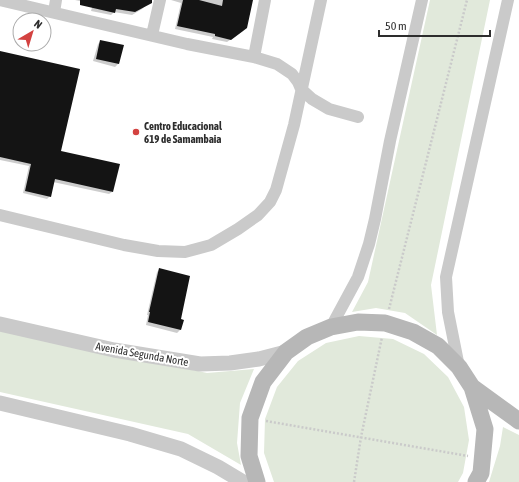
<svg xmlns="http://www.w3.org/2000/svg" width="519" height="482" font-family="'Asap Condensed',sans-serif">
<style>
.green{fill:#e1e9db}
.shadow{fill:#0003}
.building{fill:#141414}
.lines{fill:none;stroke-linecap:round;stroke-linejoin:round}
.path{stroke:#cacaca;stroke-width:2.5;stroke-dasharray:2 2;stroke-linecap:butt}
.minor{stroke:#cacaca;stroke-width:12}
.tertiary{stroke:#cacaca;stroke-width:15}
.secondary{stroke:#b7b7b7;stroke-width:17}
.poi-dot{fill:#d34240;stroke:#fff;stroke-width:1.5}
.labels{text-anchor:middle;stroke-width:4;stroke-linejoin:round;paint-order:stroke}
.poi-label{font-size:11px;font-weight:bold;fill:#2d2d2d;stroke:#fff;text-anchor:start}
.street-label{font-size:11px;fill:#2d2d2d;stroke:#fff}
</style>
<rect width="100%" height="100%" fill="#fff"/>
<!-- green -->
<path class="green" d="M430,0h60l-59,285 6,50 -32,-22 -29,-5 -24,4 16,-30z
M0,328l207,45 47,-4 -14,34 -3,40 4,22 -53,-31 -188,-42z
M359,336l34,3 31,15 24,23 16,30 5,33 -6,33 -5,9h-184l-10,-29 1,-34 12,-32 21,-26 28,-18z
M503,427l16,8v47h-30l11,-36z"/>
<!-- shadow -->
<path class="shadow" d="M75,0h72l-2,6 -3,3 -10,6 -18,-3 -3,3 -20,-4 2,-7z
M171,0h81l-9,31 -16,11 -15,-3 1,-2 -38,-8 6,-26z
M101,41l21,5 -4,18 -3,3 -22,-6 5,-17z
M0,52l60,100 52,40 -3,2 -56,-12 -3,14 -3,3 -24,-6 6,-27 -29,-6z
M159,270l20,50h4l-3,10 -3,3 -31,-8 2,-10h-1l10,-43z"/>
<!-- building -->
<path class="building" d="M80,0h72v3l-17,9 -19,-3 -1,4 -35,-8z
M183,0h16l23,6 1,-6h30l-6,28 -16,12 -16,-4v-2l-38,-8z
M100,40l24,5 -5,19 -23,-5z
M0,51l80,18 -19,82 59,13 -7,28 -58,-13 -4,18 -26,-6 6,-27 -31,-7z
M159,268l31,8 -9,43 3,1 -3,10 -33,-8 2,-10h-1z"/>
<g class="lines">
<!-- path -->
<path class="path" d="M389,309l78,-309
M266,421l202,35
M354,482l7,-45 21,-100"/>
<!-- minor -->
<path class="minor" d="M0,0l187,44 67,13 23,7 15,10 6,8 3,7 11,10 17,10 29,8
M54,12l2,-12
M152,35l8,-35
M254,57l11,-57
M0,215l124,30 34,6 27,1 26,-7 27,-16 20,-14 12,-13 6,-12 18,-65 27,-125
M331,327l27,-50 11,-33 6,-25 15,-78 32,-141
M459,367l-11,-55 -2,-35 62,-277"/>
<!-- tertiary -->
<path class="tertiary" d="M0,324l114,26 86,14 30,-1 29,-4 27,-7
M0,403l130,31 51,15 37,18 25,15"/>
<!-- secondary -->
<path class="secondary" d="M472,387l47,34
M257,482l-8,-26 1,-38 13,-36 23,-30 21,-15 24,-10 27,-5 27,1 28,9 25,14 21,21 13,20 13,42 -4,44 -5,9"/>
</g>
<!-- markers -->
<circle class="poi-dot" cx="136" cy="132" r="4"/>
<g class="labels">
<!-- poi labels -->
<g class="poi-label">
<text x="144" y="130">Centro Educacional<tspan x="144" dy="13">619 de Samambaia</tspan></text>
</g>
<!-- street labels -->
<g class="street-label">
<text transform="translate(142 354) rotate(10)" y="4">Avenida Segunda Norte</text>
</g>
</g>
<!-- north arrow -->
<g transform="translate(32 32) rotate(38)"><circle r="19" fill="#ffffff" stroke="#ababab"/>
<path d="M0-3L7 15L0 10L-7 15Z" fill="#d34240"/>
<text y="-6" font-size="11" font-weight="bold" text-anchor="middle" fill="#2d2d2d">N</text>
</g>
<!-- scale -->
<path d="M379 30v6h111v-6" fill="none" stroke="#2d2d2d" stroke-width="2"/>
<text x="385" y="30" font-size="12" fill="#2d2d2d" stroke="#ffffff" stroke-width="3" paint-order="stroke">50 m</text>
</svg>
